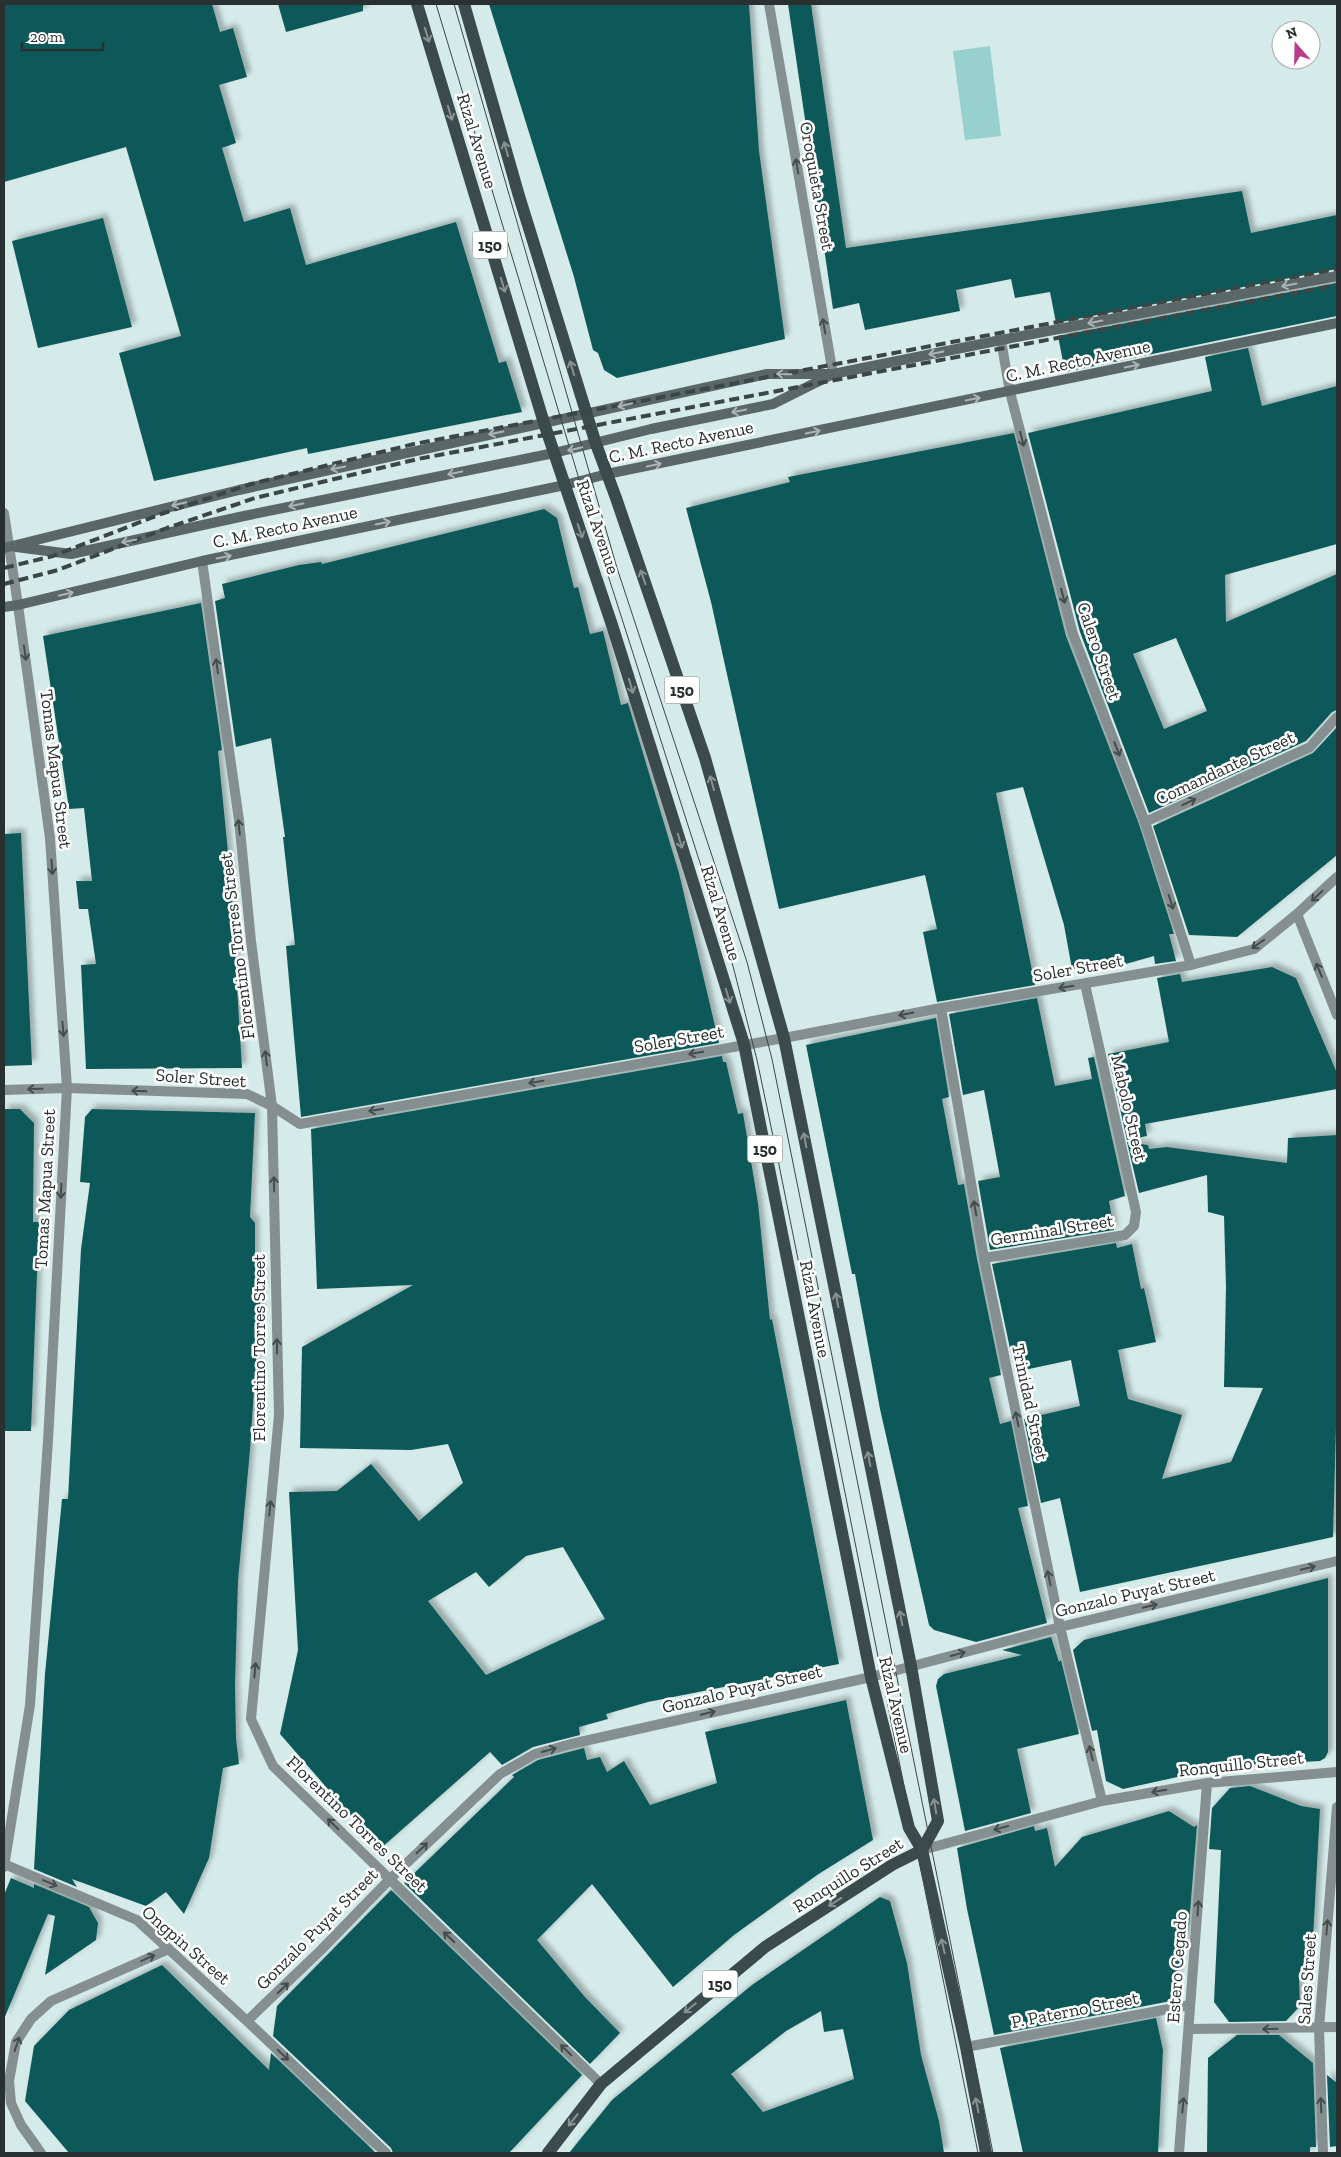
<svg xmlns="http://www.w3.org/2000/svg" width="1341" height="2157" font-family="'Zilla Slab',serif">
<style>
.grass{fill:#96d0cf}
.building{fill:#115959;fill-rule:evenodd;filter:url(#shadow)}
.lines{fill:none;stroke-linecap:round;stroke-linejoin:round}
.minor{stroke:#868f8f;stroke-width:10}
.tertiary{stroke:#868f8f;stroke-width:10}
.secondary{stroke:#5a6766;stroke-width:10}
.primary{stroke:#3b4a4a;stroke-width:12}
.tram{stroke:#3c4645;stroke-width:1}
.rail{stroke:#3c4645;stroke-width:4;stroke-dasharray:10 5;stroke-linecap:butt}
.oneway{stroke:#899292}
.oneway2{stroke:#444d4c}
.oneway3{stroke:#acb3b2}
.labels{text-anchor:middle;stroke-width:5;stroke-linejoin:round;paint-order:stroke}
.shield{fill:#fff;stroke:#686f6e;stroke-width:1}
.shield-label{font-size:16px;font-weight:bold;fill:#283130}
.street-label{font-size:18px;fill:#283130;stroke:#fff}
</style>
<defs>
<filter id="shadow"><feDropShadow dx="4.5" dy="-4.5" stdDeviation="2.5" flood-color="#0004"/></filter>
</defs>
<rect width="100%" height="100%" fill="#d5ebea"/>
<!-- grass -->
<path class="grass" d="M990,46l11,90 -36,4 -12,-89z"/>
<!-- building -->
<path class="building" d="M4,4h208l8,28 13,-4 14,49 -28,8 17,58 -14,5 22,74 46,-14 16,57 150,-43 43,141 7,-2 16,51 -214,42 -1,-6 -153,33 -35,-128 62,-17 -55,-189 -122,35z
M278,4h85v7l-77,21z
M489,4h260l10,147 26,188 -168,39 -13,-8 -6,-17 -5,-3 -19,-73z
M788,4h23l35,244 396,-57 9,42 86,-18v54l-281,54 -6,-31 -35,6 -4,-19 -55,11 4,21 -95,19 -6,-27 -26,6z
M103,218l29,109 -94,21 -26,-107z
M1337,283v33l-272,56 -7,-36z
M1248,348l14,58 75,-20v158l-112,31 1,47 111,-48v136l-5,2 -26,29 -157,72 -69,-181 -52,-199 184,-42 -7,-34zM1176,638l31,73 -43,18 -31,-75z
M1014,433l52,203 73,188 35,110h-5l7,27 -21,3 -1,-8 -32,9 -1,-5 -49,9 -8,-44 -41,-138 -27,6 39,192 -98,17 -14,-70 14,-3 -12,-54 -146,34 -68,-307 -25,-94 104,-26 -2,-5z
M544,509l13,9 17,70 4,-1 12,47 13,-3 18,74 7,-2 51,170 40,170 -418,74 -15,-171 9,-1 -12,-108h2l-14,-99 -35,9 -21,-146 10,-3 -3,-14 77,-19 22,-3 1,2z
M201,603l21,147 -4,1 12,121 12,196 -156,1 -5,-104 15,-1 -8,-55h-9l-3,-28h16l-8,-73 -15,1 -26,-173z
M1337,727v128l-100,82 -48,-2 -36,-109 160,-73z
M21,833l11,232 -28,1v-232z
M1272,967l24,11 41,95v16l-192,35 2,12 -20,4 -19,-86 61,-12 -12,-64 23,-4 2,8z
M1037,998l18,88 37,-7 -4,-21 6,-1 31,139 -16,5 5,29 -124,20 -12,-69 22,-4 -16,-87 -21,5 -14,-81z
M936,1018l13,79 -7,2 16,86 6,-1 13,75 24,116 -12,3 11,46 11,-3 17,85 -10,2 29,115 -71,19 -42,-12 -5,-5 -49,-216 -25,-135h-3l-46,-229z
M722,1056l1,6h3l12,52 5,-1 15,90 12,117 2,-1 67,345 -191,38 -42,12 2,5 -29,8 1,8 -47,12 -31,18 -12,-13 -110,97 -100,-115 18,-84 -9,-158 48,-1 34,-27 48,57 44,-38 -15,-39 -37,6 -111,-2 2,-101 111,-62 -96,4 -6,-160zM563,1547l42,72 -119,56 -58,-74 48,-29 13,15 37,-31z
M4,1109h16l14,14 -1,99h6l-8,209h-27z
M92,1109l163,4 -5,104 5,6v48h7l-12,179 -12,131 -3,103 1,54 3,26 -16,4 -14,90 -25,56 -18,-22 -20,14 -74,-27 5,8 -43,-18 11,-195 17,-175h6l13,-250 9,-66 -10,-1 5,-65z
M1337,1135v255l-4,147 -253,55 -20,-94 -19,5 -17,-84 56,-13 -9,-46 -56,12 -23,-108 124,-21 1,5 15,-4 9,45 3,-1 12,54 -38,8 10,49 54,16 -20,64 69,-17 32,-74 -39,-1 2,-100 -2,-71 -16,-4 -1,-37 -68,18 -12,-51 21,3 1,4 18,-2 120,16 1,-25z
M1328,1578v174l-3,6 -5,3 -70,4 5,-5 -32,7 -18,1 4,2 -86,19 -17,-8 -9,-51 -5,1 -19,-81 11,-10z
M1051,1637l8,25 2,-2 18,74 -62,15 14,64 -66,18 -29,-145 2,-7 6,-5 78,-19 -20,-5z
M846,1700l27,140 -56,35 -83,60 -61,52 -81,-103 -55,56 48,57 35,36 -30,31 -186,-181 110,-106 -2,-2 26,-15 46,-12 3,12 13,-3 7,15 17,-11 26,44 67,-22 -12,-51z
M1250,1786l51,20 19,3 -7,130h-8l-1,37h-5l1,30 -14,15 -57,1 -15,-20 7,-152 -12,-1 3,-41 18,-20z
M1169,1811l25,16 3,-2 -8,100 -18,76 -177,34 -27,-126 -10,-61 77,-22 1,5 12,-3 8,39 27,-30z
M11,1878l23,10v-4l55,23 9,16 -2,17 -51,35 10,-59 -7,-2 -44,105v-124z
M391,1890l191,185 -73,78h-116l-2,-5 -118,-112 4,-30z
M880,1897l10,4 17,62 14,92 18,66 5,32h-375l43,-53 140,-115zM821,2011l3,21 19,-3 11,50 -91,33 -32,-38 55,-43z
M162,1965l107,105 2,-17 105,100h-307l-44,-52 9,-55 35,-36z
M1156,2018l7,32 -5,103h-135l-23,-105z
M1237,2035h42l34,28 3,84h-6v6h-103l1,-95z
M1327,2075l10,8v63l-7,1z"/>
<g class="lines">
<!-- minor -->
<path class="minor" d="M1001,340l9,52 63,242 72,188 46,143
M202,561l37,259 12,121 21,165 7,309 -28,304 22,47 328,318
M1145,822l165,-75 27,-30
M1297,914l40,101
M941,1008l43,250 76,369 42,174
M4,1090l63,-2 180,6 25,12 28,18 484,-86 157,-30 250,-43 63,-16 43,-35 40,-37
M984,1258l141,-23 9,-9 2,-14 -51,-228
M922,1850l180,-49 105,-18 130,-11
M4,1864l133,56 110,101 139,132
M4,1867l26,-162 18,-264 19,-353 -17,-250 -32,-233
M247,2021l74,-71 69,-71 110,-105 35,-20 36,-10 300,-67 189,-50 277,-66
M1189,2029l148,-2
M966,2047l224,-42
M41,2153l-20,-28 -10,-22 -2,-22 7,-39 15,-23 20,-18 118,-52
M1179,2153l28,-370
M1323,2153l-4,-125 18,-221"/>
<!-- tertiary -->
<path class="tertiary" d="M769,4l64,370
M4,513l14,92"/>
<!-- secondary -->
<path class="secondary" d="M16,547l55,7 173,-38 310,-63 97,-24 122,-25 58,-29
M4,548l235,-58 528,-116h66l168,-34 336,-64
M4,607l14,-2 184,-44 363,-76 42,-11 730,-151"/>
<!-- primary -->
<path class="primary" d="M417,4l127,419 68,202 132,419 127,633 38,151 13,22 44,197 20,106
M464,4l55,192 77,248 20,54 89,260 79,280 127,628 27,155 -16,29
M548,2153l53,-69 164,-137 127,-82 30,-15"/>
<!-- tram -->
<path class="tram" d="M436,4l171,568 126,394 24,94 20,95 201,998
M454,4l163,564 130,394 25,97 221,1094"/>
<!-- rail -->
<path class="rail" d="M4,568l49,-12 108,-42 90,-30 163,-40 923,-175
M4,584l54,-14 109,-42 88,-30 163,-39 919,-174"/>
</g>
<!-- one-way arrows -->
<defs><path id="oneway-shaft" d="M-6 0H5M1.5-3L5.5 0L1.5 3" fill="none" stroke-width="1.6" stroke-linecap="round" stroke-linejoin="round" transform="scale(1.25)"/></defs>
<g class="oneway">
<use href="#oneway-shaft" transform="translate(427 35) rotate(73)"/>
<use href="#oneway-shaft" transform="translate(450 113) rotate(73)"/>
<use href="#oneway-shaft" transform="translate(506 149) rotate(-106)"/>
<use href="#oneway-shaft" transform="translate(503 285) rotate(73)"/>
<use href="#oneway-shaft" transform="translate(572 368) rotate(-107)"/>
<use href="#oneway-shaft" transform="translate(580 531) rotate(71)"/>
<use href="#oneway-shaft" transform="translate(643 577) rotate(-109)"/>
<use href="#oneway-shaft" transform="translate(631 686) rotate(73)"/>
<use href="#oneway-shaft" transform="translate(712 783) rotate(-106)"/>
<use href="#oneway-shaft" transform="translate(680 841) rotate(73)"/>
<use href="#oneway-shaft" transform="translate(728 996) rotate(73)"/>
<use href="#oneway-shaft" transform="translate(805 1140) rotate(-101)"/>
<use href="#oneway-shaft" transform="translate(837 1300) rotate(-101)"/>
<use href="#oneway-shaft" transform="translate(869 1459) rotate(-101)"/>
<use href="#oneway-shaft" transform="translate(901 1618) rotate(-101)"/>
<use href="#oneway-shaft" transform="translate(935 1806) rotate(-100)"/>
<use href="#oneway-shaft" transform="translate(835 1902) rotate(147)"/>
<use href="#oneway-shaft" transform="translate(943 1946) rotate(-103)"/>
<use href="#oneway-shaft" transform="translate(690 2008) rotate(141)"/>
<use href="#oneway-shaft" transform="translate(977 2105) rotate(-101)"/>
<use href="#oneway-shaft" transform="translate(573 2120) rotate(128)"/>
</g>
<g class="oneway2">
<use href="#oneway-shaft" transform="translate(797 166) rotate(-100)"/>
<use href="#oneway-shaft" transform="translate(824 326) rotate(-100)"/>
<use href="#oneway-shaft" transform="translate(1022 439) rotate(75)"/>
<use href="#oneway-shaft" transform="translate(1063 596) rotate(75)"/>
<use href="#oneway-shaft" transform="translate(25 653) rotate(82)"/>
<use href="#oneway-shaft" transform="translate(217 666) rotate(-98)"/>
<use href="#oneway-shaft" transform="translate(1117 749) rotate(69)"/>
<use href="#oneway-shaft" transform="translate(1189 802) rotate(-25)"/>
<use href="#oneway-shaft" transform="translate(239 827) rotate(-96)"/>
<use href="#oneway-shaft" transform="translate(52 867) rotate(86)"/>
<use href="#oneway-shaft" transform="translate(1317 896) rotate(137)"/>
<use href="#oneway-shaft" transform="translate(1171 902) rotate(72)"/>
<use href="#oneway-shaft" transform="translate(1258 944) rotate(145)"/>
<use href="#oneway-shaft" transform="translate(1319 970) rotate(-112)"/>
<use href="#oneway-shaft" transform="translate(1066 987) rotate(171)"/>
<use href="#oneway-shaft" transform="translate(906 1014) rotate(169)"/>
<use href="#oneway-shaft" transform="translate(63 1029) rotate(86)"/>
<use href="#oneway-shaft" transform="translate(696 1053) rotate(170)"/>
<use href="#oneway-shaft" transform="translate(266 1058) rotate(-97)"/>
<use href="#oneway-shaft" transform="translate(536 1082) rotate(170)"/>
<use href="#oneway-shaft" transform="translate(35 1089) rotate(179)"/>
<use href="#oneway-shaft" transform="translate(139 1091) rotate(-178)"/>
<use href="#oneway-shaft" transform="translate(376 1110) rotate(170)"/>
<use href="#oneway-shaft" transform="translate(274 1184) rotate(-91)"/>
<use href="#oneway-shaft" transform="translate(61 1191) rotate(93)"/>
<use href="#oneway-shaft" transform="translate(975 1208) rotate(-100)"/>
<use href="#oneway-shaft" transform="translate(277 1346) rotate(-91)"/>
<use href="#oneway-shaft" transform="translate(1017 1419) rotate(-102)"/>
<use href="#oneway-shaft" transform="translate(270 1508) rotate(-85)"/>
<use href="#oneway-shaft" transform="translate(1308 1568) rotate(-13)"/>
<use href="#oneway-shaft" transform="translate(1049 1578) rotate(-102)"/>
<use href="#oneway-shaft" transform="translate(1150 1606) rotate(-13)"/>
<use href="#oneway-shaft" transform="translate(958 1654) rotate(-15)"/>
<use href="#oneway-shaft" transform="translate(255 1670) rotate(-85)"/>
<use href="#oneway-shaft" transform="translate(708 1713) rotate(-13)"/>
<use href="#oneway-shaft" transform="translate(549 1750) rotate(-15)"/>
<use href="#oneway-shaft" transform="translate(1091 1753) rotate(-104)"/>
<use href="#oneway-shaft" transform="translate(1159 1791) rotate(170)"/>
<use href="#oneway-shaft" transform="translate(333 1824) rotate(-136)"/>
<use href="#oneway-shaft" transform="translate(1001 1828) rotate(165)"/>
<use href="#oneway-shaft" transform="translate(422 1848) rotate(-44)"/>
<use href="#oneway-shaft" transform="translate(50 1883) rotate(23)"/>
<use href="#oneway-shaft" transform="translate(1198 1908) rotate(-86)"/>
<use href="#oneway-shaft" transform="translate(1327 1927) rotate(-85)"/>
<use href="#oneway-shaft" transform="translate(449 1937) rotate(-136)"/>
<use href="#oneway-shaft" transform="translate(148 1958) rotate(-24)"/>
<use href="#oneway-shaft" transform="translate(283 1988) rotate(-44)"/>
<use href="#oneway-shaft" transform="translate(1270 2029) rotate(179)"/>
<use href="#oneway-shaft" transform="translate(17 2044) rotate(-71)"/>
<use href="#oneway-shaft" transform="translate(566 2050) rotate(-136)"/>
<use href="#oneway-shaft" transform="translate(283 2055) rotate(44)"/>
<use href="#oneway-shaft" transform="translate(1183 2105) rotate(-85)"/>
<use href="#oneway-shaft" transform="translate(1321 2105) rotate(-92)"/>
</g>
<g class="oneway3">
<use href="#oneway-shaft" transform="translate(1289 285) rotate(169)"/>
<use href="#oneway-shaft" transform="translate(1095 322) rotate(169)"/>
<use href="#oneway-shaft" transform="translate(936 353) rotate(168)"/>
<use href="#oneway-shaft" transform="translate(1132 366) rotate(-12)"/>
<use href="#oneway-shaft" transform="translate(784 374) rotate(-179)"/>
<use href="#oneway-shaft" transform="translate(973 399) rotate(-12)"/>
<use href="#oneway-shaft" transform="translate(625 405) rotate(166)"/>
<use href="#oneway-shaft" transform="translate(739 411) rotate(168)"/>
<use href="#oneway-shaft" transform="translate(813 432) rotate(-12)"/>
<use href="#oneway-shaft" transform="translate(496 433) rotate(168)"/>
<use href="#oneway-shaft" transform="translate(575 449) rotate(167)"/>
<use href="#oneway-shaft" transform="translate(654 465) rotate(-11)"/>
<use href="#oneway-shaft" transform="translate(338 468) rotate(168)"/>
<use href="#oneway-shaft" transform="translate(455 473) rotate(169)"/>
<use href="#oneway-shaft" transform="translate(179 504) rotate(167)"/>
<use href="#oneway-shaft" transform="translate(296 505) rotate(169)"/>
<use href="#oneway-shaft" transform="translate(383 523) rotate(-12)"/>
<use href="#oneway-shaft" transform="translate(129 541) rotate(168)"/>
<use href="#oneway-shaft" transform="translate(224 557) rotate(-12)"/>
<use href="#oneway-shaft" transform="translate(66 594) rotate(-13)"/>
</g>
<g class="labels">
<!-- shield labels -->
<g class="shield">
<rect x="472.5" y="231.5" width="35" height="27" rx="4"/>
<rect x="664.5" y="676.5" width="35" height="27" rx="4"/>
<rect x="747.5" y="1135.5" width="35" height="27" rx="4"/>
<rect x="702.5" y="1970.5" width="35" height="27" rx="4"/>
</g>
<g class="shield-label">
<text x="490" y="251">150</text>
<text x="682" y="696">150</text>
<text x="765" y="1155">150</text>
<text x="720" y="1990">150</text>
</g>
<!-- street labels -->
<g class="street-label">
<text transform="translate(477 141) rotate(73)" y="6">Rizal Avenue</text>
<text transform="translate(817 186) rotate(80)" y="6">Oroquieta Street</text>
<text transform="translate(1078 361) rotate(-12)" y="6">C. M. Recto Avenue</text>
<text transform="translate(681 442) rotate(-12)" y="6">C. M. Recto Avenue</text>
<text transform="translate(285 527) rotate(-12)" y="6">C. M. Recto Avenue</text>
<text transform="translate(598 527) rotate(71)" y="6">Rizal Avenue</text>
<text transform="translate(1099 651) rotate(71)" y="6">Calero Street</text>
<text transform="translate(1225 768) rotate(-25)" y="6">Comandante Street</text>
<text transform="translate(56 769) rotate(83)" y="6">Tomas Mapua Street</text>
<text transform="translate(721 913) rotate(73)" y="6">Rizal Avenue</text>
<text transform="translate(237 946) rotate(-97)" y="6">Florentino Torres Street</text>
<text transform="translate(1078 968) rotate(-10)" y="6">Soler Street</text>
<text transform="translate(679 1039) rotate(-10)" y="6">Soler Street</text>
<text transform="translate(201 1078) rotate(4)" y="6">Soler Street</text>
<text transform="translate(1129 1108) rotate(77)" y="6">Mabolo Street</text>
<text transform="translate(45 1189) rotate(-87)" y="6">Tomas Mapua Street</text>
<text transform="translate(1052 1230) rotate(-9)" y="6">Germinal Street</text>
<text transform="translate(815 1309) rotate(79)" y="6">Rizal Avenue</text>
<text transform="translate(259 1348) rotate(-90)" y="6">Florentino Torres Street</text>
<text transform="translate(1030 1402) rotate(78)" y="6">Trinidad Street</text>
<text transform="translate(1135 1593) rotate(-13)" y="6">Gonzalo Puyat Street</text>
<text transform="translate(742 1689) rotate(-13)" y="6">Gonzalo Puyat Street</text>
<text transform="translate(896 1705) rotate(77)" y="6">Rizal Avenue</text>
<text transform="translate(1241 1764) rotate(-6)" y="6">Ronquillo Street</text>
<text transform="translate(357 1824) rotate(44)" y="6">Florentino Torres Street</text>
<text transform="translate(848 1875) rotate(-32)" y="6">Ronquillo Street</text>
<text transform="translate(317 1929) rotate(-45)" y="6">Gonzalo Puyat Street</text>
<text transform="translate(186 1945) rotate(41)" y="6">Ongpin Street</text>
<text transform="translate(1177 1967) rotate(-86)" y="6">Estero Cegado</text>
<text transform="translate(1307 1979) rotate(-86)" y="6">Sales Street</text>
<text transform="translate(1075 2010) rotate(-11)" y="6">P. Paterno Street</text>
</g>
</g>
<!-- border -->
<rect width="1341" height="2157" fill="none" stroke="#283130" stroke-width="10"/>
<!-- north arrow -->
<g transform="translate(1296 45) rotate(340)"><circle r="24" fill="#ffffff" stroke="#a9adac"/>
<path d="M0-4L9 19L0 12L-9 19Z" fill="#b93c8b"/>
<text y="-8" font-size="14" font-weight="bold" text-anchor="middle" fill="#283130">N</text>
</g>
<!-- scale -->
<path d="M22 42v8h81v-8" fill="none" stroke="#283130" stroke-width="2.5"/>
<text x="30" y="42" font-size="15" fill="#283130" stroke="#ffffff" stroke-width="4" paint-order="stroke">20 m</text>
</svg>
